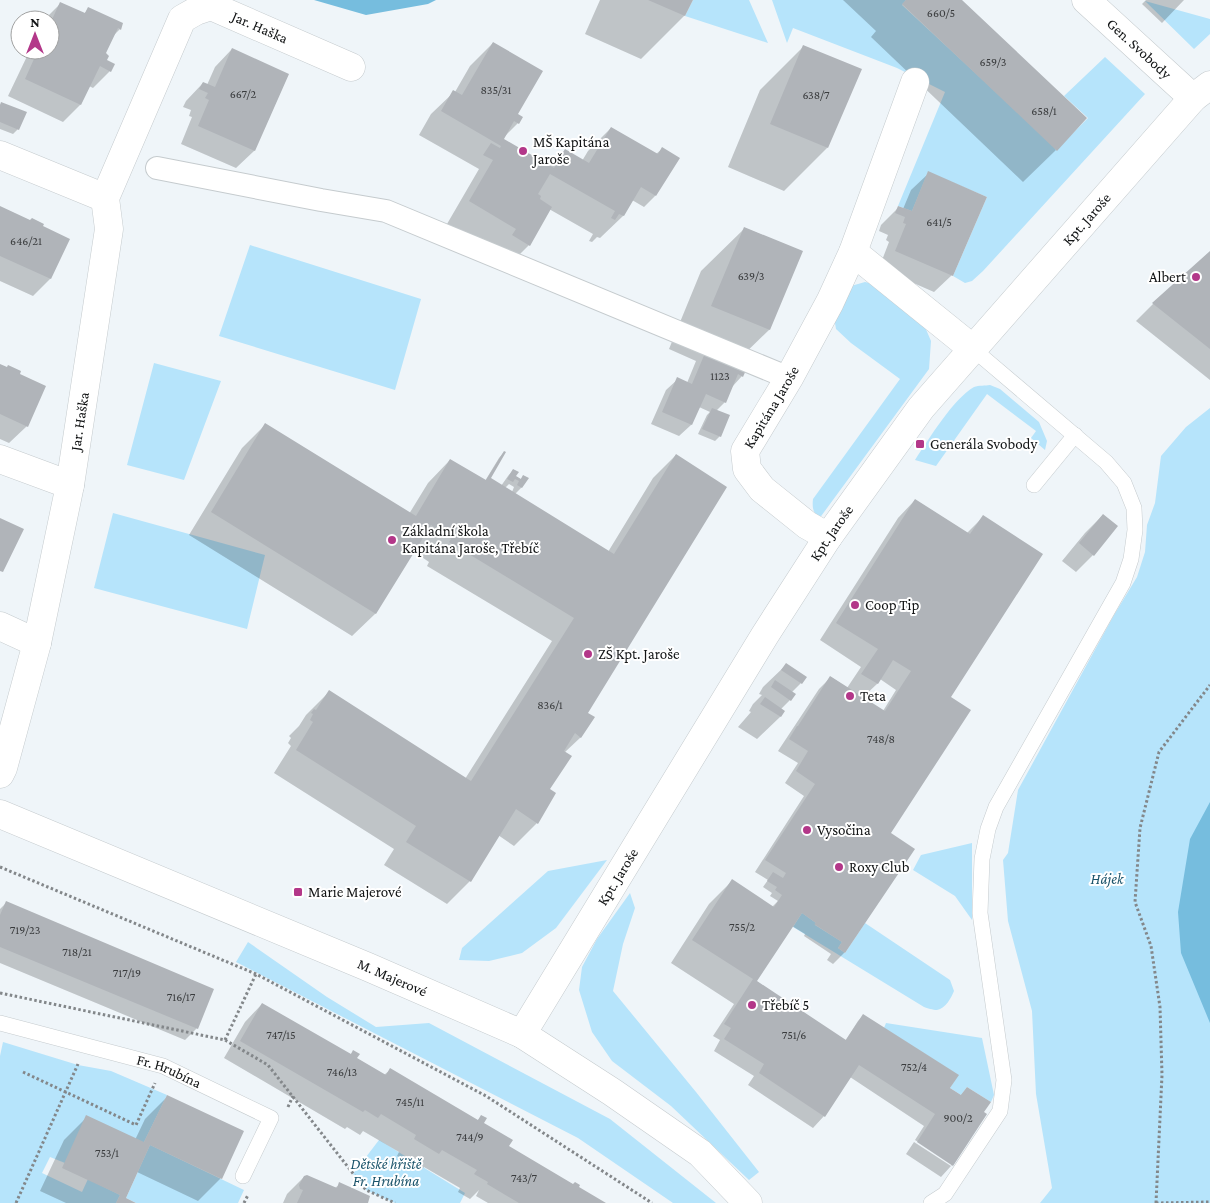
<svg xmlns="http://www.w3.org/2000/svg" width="1210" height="1203" font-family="'Crimson Pro',serif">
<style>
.green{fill:#b6e4fb}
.forest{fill:#76bdde}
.shadow{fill:#0003;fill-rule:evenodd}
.building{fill:#b0b4b9}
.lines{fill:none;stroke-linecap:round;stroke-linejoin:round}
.service-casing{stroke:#c5cbce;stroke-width:16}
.pedestrian-casing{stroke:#c5cbce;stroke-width:24}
.minor-casing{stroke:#c5cbce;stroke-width:29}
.tertiary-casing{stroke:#c5cbce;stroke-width:29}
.path{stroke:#83878a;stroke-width:3;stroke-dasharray:2.5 2.5;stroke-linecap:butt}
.service{stroke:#fff;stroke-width:15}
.pedestrian{stroke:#fff;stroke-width:22}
.minor{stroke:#fff;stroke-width:28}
.tertiary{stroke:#fff;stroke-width:28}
.poi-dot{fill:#b33789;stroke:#fff;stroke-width:2}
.labels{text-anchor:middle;stroke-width:4;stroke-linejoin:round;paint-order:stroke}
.number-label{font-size:12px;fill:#3a3c3e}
.street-label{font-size:15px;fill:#121415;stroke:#fff}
.poi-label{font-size:15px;fill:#121415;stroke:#fff;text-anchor:start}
.park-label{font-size:15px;font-style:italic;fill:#1b546b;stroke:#fff}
</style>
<rect width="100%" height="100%" fill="#eff5f9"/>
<!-- green -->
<path class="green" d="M693,0h56l19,43 -83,-27z
M772,0h134l-4,5 155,144 31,-31 -24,-22 41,-39 40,37 -162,177 -11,10 -7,2 -12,-7 34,-79 -59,-25 -16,39 -14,-5 47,-114 -48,-24 -104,-40 -6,15z
M1145,1l65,18v15l-16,15z
M250,245l171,54 -26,91 -176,-54z
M865,282l21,5 36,33 9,21 -2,28 -110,150c-6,-7 -7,-11 -6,-20l87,-120 -49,-36 -15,-14 -4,-24 12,-17z
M154,363l67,18 -37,99 -57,-15z
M990,385l10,4 39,33 8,19 -2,9 -14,-12 5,-7 -49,-37 -51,72 -21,-6c14,-21 38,-61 59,-73 5,-2 11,-1 16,-2z
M1210,408v795h-170l12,-15 -16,-94 -4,-83 -24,-90 -5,-61 5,-7 10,-63 96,-175 23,-38 8,-25 2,-27 8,-22 6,-47 25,-29z
M113,513l152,42 -18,74 -153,-41z
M972,843v77l-17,-24 -42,-26 8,-15z
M607,860l-51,68 -34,25 -33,8 -30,-1 3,-12 86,-77z
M630,893l5,15 -12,36 -10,47 83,101 63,80 -10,8 -78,-74 -59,-45 -20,-29 -13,-42 3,-23 15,-28z
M802,913l14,10 -1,2 27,17 -4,6 7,5 20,-30 85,57 4,11c-3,7 -8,17 -17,19 -4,0 -10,-2 -13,-3l-131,-80z
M248,942l79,55 49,30 53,-4 181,96 106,84h-43l-95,-65 -342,-176z
M886,1023l96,15 12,57 -3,7 -24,-15 -6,8 -11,-7 8,-13 -74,-47z
M3,1042l75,23 33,6 56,24 -23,47 -79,21 -15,-6 -8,16 40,19 6,-13 32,16 -4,8h-116v-147z
M379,1140l86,53 -5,10h-65l-29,-13 -13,-16z
M150,1145l94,45 -6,13h-102l-10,-5z"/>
<!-- forest -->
<path class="forest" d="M314,0h122l-8,4 -62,11z
M1210,802v221l-29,-70 -3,-41 12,-73z"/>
<!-- shadow -->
<path class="shadow" d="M600,0h91l-7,16 -43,43 -56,-25z
M843,0h117l96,150 -33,32 -152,-145 5,-6z
M1146,0h38l-22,23 -20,-19z
M61,3l23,11 4,-5 32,20 -7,7 -8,18v7l5,10 -17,17 -4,-2 -9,19 -17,17 -55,-26 22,-46h20v-30h-6z
M493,43l24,71 1,9 -16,16 47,28 16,-17 17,11 6,-10 23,-23 45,26 6,-5 -7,47 -11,11 -12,-7 -9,16 -23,22 -3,-1 -5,5 -3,-1 4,-7 -44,-25 -20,36 -12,12 -70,-33 32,-55 -60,-34 12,-21 23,-22h1l15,-26z
M803,47l24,101 -43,43 -56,-24 32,-77z
M232,49l56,26 -34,76 -18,17 -55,-24 11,-27 -3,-1 2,-6 -8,-3 3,-6 17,-18 4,2 8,-18z
M2,103l16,26 -5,5 -13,-5v-24z
M929,173l23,102 -18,17 -55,-24 10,-26 -3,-2 2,-5 -9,-4 2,-6 18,-18 4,2 8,-19z
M0,208l68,31 -18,40 -17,17 -33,-15z
M745,228l56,23 -32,79 -31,30 4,16 -10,11 -7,15 -9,9 4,25 -5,5 -17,-7 9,-19 3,-3 -11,-5 -8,18 -12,11 -28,-12 15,-34 12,-11 9,4 9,-22 -27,-12 32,-78z
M1210,252v128l-74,-59 17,-17z
M0,366l27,60 -18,17 -9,-4z
M265,425l144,89 19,-31 22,-23 35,21 14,-23 5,-6 -15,26 12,8 7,-10 5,-6 2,7 5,3 3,-4 4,2 -6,10 -6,6 93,58 45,-74 23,-23 -90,258 -5,24 -17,16 -16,36 7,4 -18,30 -23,23 -16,-11 -28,46 -23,23 -63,-39 10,-16 -120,-76 17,-27 -3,-3 3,-5 -2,-2 10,-10 7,-11 23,-23 136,87 87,-138 -125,-75 2,-4 -16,-11 -38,63 -23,22 -163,-101 53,-87zM509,484l5,3 -2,5 -7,-4z
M915,500l52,33 16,-16 -33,179 -60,138 23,15 -69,104 -11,11 -6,-4 4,-6 -27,-18 1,-2 -13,-8 -36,55 89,60 13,-20 5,-5 86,73 11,7 7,-8 15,25 3,1 -34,52v-3l-36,-23 9,-14 -74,-49 -26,39 -11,12 -65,-43 6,-9 -40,-25 6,-11 -7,-4 21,-32 -63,-41 38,-59 23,-23 40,26 6,-6 -8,-5 2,-3 -9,-6 5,-7 -13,-8 49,-76 -19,-13 13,-20 -20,-12 41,-62 12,-12 16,11 14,-21 -41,-27 78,-122zM880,679l16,11 -13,21 -21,-13 15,-14z
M1103,515l-10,40 -17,17 -14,-11 23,-28z
M786,665l15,18 -9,9 -2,8 -9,9 3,2 -4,6 -23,22 -19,-12 13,-15 -2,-1 4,-7 9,-9 -3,-1 4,-7z
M6,903l191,125 -12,12 -185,-77v-54z
M262,1004l88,51 3,-3 3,6 28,17 6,-5 87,51 4,-4 1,7 25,22 97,57h-116l-12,-7 3,-6 -9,9 -12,-7 2,-4 -36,-21 -3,3 -24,-14 2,-4 -36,-21 -3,4 -13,-8 -2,2 -121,-71 21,-36z
M168,1096l53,82 -23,23 -61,-29 -12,27 8,4h-67l-26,-12 24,-51 23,-23 48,23 10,-21z
M914,1142l37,24 -10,11 -35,-23z
M304,1177l31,11 5,-4 27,19h-84l4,-9z"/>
<!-- building -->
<path class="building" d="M648,0h45l-8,16z
M906,0h56l125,118 -30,33 -155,-147z
M60,2l25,11 3,-6 35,16 -2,7 -3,-2 -12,25 3,3 -2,4 8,4 -4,8 -11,-6 -19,39 -56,-26 13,-29h12v-26z
M493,42l50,29 -25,43 5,3 -4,7 -5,-3 -10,18 50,29 11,-19 24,14 22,-36 47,27 4,-7 18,11 -24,38 -15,-9 -17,29 -5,-2 -4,6 -4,-2 4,-7 -65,-37 -12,20 3,2 -1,3 12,8 -22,39 -18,-11 4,-6 -47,-28 24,-41 -10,-5 8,-12 9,5 1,-2 -60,-35 12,-21 9,5z
M803,45l59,24 -34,79 -58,-24z
M232,48l57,26 -34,77 -57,-25 11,-26 -4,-2 3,-5 -9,-4 4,-7 12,5z
M1,102l26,10 -8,18 -19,-8v-17z
M928,171l59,26 -34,79 -58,-25 11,-27 -3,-1 2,-6 -10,-4 3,-7 14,5z
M0,206l30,14 2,-2 12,6 -1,2 27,13 -19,40 -51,-23z
M744,227l59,24 -33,79 -59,-24z
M1210,251v98l-58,-46z
M708,346l41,17 -6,14 -5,-3 -12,29 -20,-9 -14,31 -30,-13 15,-35 15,7z
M0,364l7,3 1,-2 13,6 -1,3 26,12 -18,41 -28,-13z
M712,408l18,7 -9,22 -19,-8z
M265,423l151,93 34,-57 36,21 18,-29 2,1 -15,26 123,76 62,-100 51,33 -139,226 7,4 -14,21 -6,-5 -11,18 8,5 -22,33 6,4 -18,31 -22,-15 -45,73 -65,-40 10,-16 -120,-76 17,-28 -3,-2 3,-6 -2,-1 3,-4 2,1 13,-20 142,91 103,-163 -125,-76 2,-3 -20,-14 -55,89 -165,-102z
M513,469l6,3 -3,4 5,3 2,-4 6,3 -7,10 -5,-3 2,-4 -4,-2 -2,3 -6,-3z
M915,499l55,35 13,-19 60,39 -92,143 20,13 -80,123 24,16 -70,104 -7,-5 4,-6 -28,-18 2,-1 -14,-10 -45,68 89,59 17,-26 96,61 -9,13 11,7 6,-8 24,15 -7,10 3,2 -34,52 -36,-24 18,-28 -76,-49 -34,52 -66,-44 5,-9 -40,-25 7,-11 -7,-4 29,-45 -61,-39 40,-61 42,28 8,-12 -7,-5 2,-3 -10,-6 6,-9 10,6 3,-5 -21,-13 50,-76 -19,-13 12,-20 -19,-12 8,-13h1l32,-50 55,35 26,-40 -18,-11 -15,24 -17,-10 17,-25 -42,-26z
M1103,514l15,12 -24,30 -15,-13z
M0,518l24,11 -21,43 -3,-1z
M786,663l21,14 -5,7 -21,-14z
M775,680l21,14 -5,7 -20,-14z
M765,697l20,14 -4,6 -21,-13z
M6,901l208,88 -16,40 -198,-82v-32z
M262,1003l89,51 2,-4 7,4 -3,4 29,17 4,-7 88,52 3,-5 6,3 -3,5 29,17 -4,6 64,38 2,-2 5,3 -1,2 27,16h-87l-32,-19 1,-2 -14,-8 3,-4 -35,-20 -3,4 -25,-15 2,-4 -35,-21 -3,4 -13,-8 -2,2 -123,-71z
M167,1095l77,36 -22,48 -72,-34 -24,53 10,5h-20l4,-8 -58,-27 24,-53 58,27z
M307,1175l30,13 2,-6 31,14 -2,7h-71l6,-13 -3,-1 -1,-4 5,-9z"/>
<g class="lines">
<!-- service casing -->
<g class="service-casing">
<g id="service">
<path d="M1034,485l41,-50"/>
<path id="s1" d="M0,1023l163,43 108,52 -28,58"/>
<path d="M931,1203l14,-9 55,-83 4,-31 -24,-167 2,-54 6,-30 8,-22 127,-224 8,-24 4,-29 -1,-22 -10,-25 -18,-21 -133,-113"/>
</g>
</g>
<!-- pedestrian casing -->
<g class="pedestrian-casing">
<path id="pedestrian" d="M157,168l164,32 65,11 403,167"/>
</g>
<!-- minor casing -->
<g class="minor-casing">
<g id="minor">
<path id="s2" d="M1086,0l107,98"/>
<path d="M0,155l105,43"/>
<path d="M853,252l120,97"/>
<path d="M0,459l70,26"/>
<path id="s3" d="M828,537l-21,-12 -45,-36 -15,-20 -2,-18 44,-73 41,-76 23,-50 62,-170"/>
<path d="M0,626l37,17"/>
<path id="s4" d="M0,774l3,-6 34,-125 33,-158 39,-256 -4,-31 77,-179 14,-8 15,-5 140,61"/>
</g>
</g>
<!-- tertiary casing -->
<g class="tertiary-casing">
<g id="tertiary">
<path id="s5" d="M0,814l368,153 154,67 90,58 88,61 48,50"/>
<path id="s6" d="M522,1034l243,-399 63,-98 93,-129 272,-310 17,-13"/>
</g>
</g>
<!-- path -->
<path class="path" d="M0,867l256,107 230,122 166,107
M0,993l225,47 43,25 98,125 29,13
M225,1040l31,-66
M23,1072l113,53 19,-42
M288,1107l5,-11
M16,1203l62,-139
M244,1203l4,-8
M1156,1203l6,-128 -2,-68 -9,-61 -16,-44 5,-74 19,-76 51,-67
M1156,1203l54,-1"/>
<!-- service -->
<use href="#service" class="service"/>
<!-- pedestrian -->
<use href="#pedestrian" class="pedestrian"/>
<!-- minor -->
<use href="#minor" class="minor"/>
<!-- tertiary -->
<use href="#tertiary" class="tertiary"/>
</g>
<!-- markers -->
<g class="poi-dot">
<circle cx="523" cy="151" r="5"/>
<circle cx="1196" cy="277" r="5"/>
<rect x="915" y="439" width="10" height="10" rx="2.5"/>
<circle cx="392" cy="540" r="5"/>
<circle cx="855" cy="605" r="5"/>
<circle cx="588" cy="654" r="5"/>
<circle cx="850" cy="696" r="5"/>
<circle cx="807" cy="830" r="5"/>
<circle cx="839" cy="867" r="5"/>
<rect x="293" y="887" width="10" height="10" rx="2.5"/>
<circle cx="752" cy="1005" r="5"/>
</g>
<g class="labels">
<!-- number labels -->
<g class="number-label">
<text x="941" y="17">660/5</text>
<text x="993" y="66">659/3</text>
<text x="496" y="94">835/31</text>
<text x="243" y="98">667/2</text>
<text x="816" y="99">638/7</text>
<text x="1044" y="115">658/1</text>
<text x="939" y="226">641/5</text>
<text x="26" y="245">646/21</text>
<text x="751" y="280">639/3</text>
<text x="720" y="380">1123</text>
<text x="550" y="709">836/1</text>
<text x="881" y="743">748/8</text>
<text x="742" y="931">755/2</text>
<text x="25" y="934">719/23</text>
<text x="77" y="956">718/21</text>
<text x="127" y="977">717/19</text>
<text x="181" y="1001">716/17</text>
<text x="281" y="1039">747/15</text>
<text x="794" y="1039">751/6</text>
<text x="914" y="1071">752/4</text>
<text x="342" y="1076">746/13</text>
<text x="410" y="1106">745/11</text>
<text x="958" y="1122">900/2</text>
<text x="470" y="1141">744/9</text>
<text x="107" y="1157">753/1</text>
<text x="524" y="1182">743/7</text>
</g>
<!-- street labels -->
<g class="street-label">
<text dy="5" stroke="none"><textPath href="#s4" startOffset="868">Jar. Haška</textPath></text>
<text dy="5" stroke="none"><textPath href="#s2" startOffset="72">Gen. Svobody</textPath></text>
<text dy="5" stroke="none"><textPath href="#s6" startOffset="994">Kpt. Jaroše</textPath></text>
<text dy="5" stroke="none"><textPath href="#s3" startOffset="176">Kapitána Jaroše</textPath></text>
<text dy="5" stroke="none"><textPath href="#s4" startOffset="362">Jar. Haška</textPath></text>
<text dy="5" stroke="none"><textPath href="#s6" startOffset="589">Kpt. Jaroše</textPath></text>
<text dy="5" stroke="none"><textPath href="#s6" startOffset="184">Kpt. Jaroše</textPath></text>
<text dy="5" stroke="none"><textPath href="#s5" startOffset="425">M. Majerové</textPath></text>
<text dy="5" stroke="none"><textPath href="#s1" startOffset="176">Fr. Hrubína</textPath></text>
</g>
<!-- poi labels -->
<g class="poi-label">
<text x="533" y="147">MŠ Kapitána<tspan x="533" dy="17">Jaroše</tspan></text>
<text x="1186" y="282" text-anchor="end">Albert</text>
<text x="930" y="449">Generála Svobody</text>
<text x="402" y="536">Základní škola<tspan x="402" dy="17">Kapitána Jaroše, Třebíč</tspan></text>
<text x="865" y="610">Coop Tip</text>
<text x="598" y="659">ZŠ Kpt. Jaroše</text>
<text x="860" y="701">Teta</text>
<text x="817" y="835">Vysočina</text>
<text x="849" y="872">Roxy Club</text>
<text x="308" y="897">Marie Majerové</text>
<text x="762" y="1010">Třebíč 5</text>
</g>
<!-- park labels -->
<g class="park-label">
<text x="1107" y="884">Hájek</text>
<text x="386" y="1169">Dětské hřiště<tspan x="386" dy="17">Fr. Hrubína</tspan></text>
</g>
</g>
<!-- north arrow -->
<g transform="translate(35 35)"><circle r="24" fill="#ffffff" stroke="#a0a1a1"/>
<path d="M0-4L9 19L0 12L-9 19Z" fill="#b33789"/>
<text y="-8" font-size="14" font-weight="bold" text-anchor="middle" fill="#121415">N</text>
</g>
</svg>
